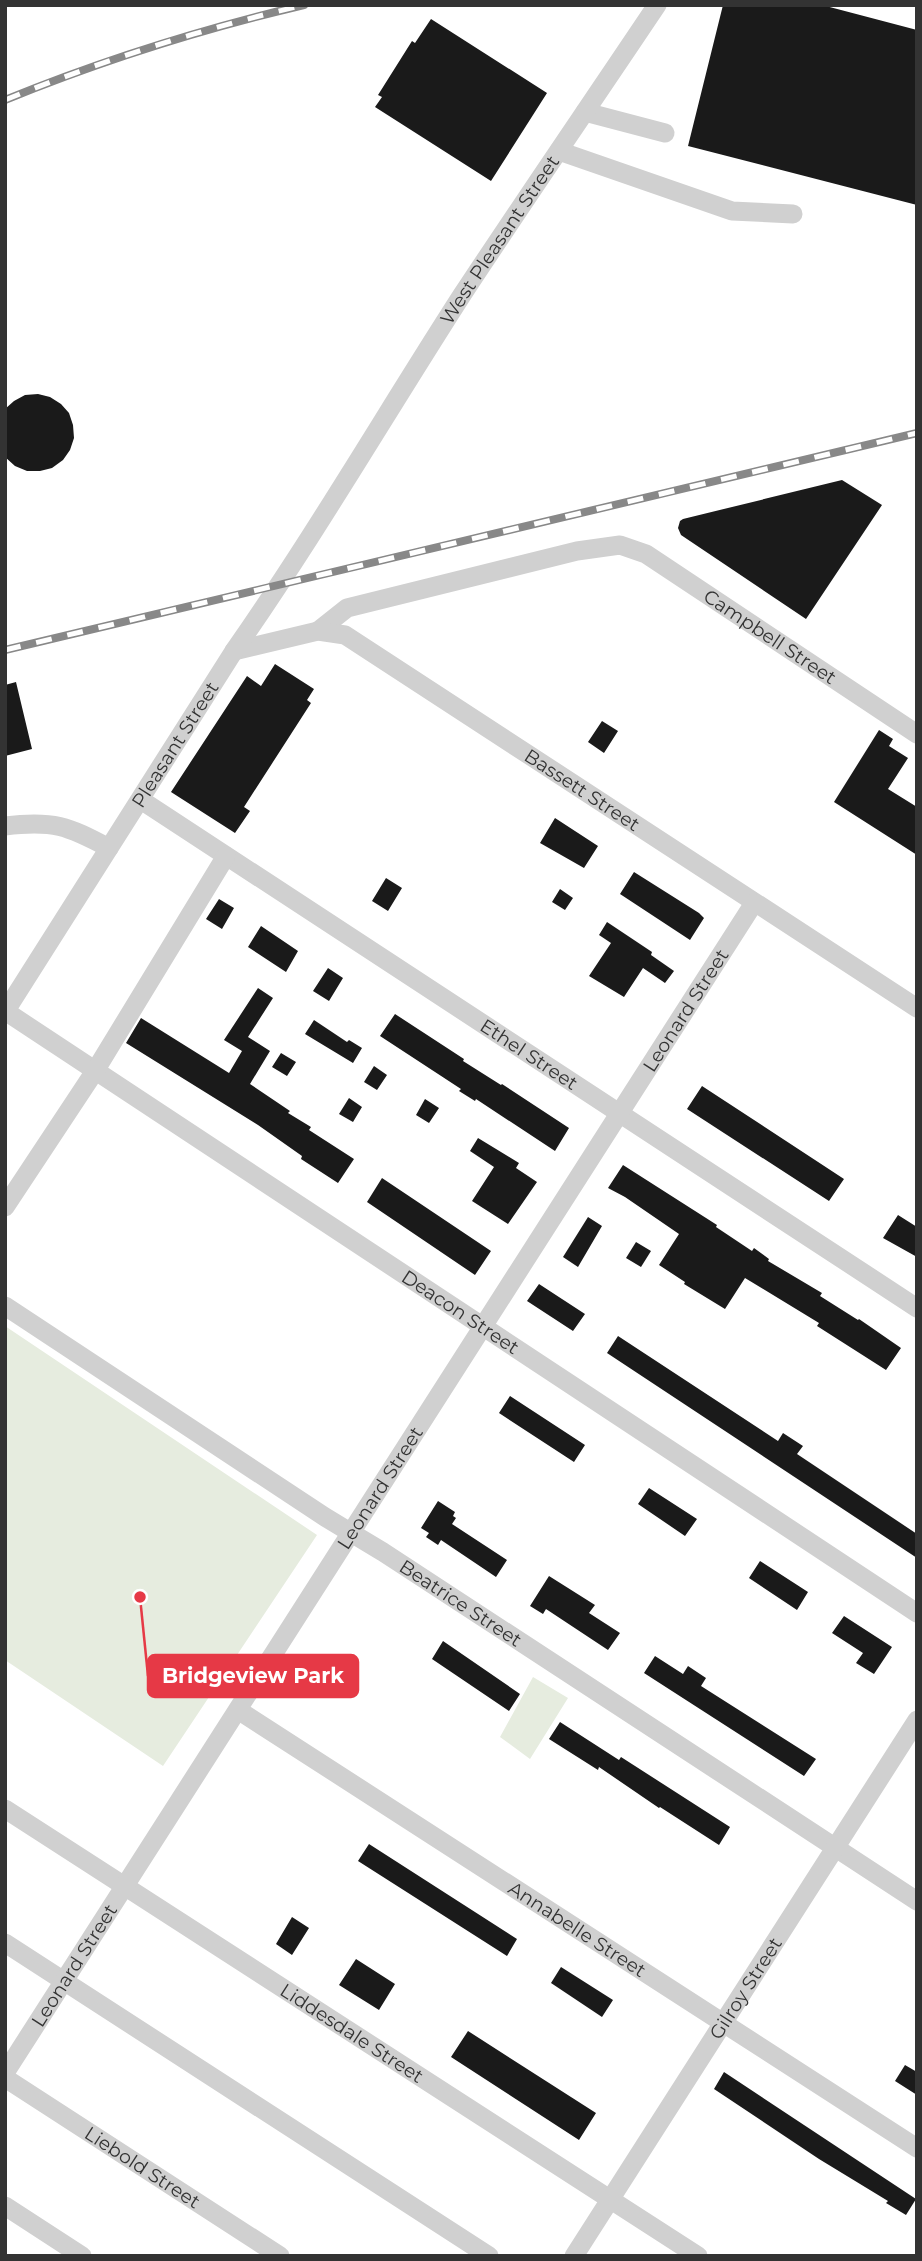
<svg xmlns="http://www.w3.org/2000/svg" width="922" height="2261" font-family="Montserrat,sans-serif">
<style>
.green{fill:#e6ecdf}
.building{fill:#1a1a1a}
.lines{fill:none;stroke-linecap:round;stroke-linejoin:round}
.minor{stroke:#d0d0d0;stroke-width:19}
.rail-casing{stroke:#888;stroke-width:8}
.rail{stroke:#fff;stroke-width:5;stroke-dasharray:16;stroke-linecap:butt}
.labels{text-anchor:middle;stroke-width:7;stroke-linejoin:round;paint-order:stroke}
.street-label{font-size:19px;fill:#333;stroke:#fff}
.leader{fill:none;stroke:#e63946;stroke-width:2.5}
.callout-dot{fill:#e63946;stroke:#fff;stroke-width:2.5}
.callout{fill:#e63946;stroke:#e63946;stroke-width:2.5}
.callout-label{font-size:21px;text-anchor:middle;font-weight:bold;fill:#fff}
</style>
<rect width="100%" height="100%" fill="#fff"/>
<!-- green -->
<path class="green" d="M5,1326l312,209 -154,231 -158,-106z
M533,1677l35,21 -38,61 -30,-22z"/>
<!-- building -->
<path class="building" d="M723,5h99l95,25v175l-229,-59z
M431,19l116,74 -56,88 -116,-74 7,-10 -4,-2 34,-54 3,2z
M38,394l12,3 11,7 8,9 4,12 1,13 -4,12 -7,10 -11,8 -12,3h-13l-12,-5 -10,-9v-48l9,-8 11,-6z
M842,480l40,25 -76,114 -125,-84 -3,-7 2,-7 3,-2z
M275,664l39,25 -7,11 4,3 -67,104 6,4 -15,22 -64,-41 76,-116 14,10z
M16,682l16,67 -27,7v-71z
M602,721l16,10 -14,22 -16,-11z
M879,730l14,9 -4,7 19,12 -20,31 29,18v48l-83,-53z
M555,818l43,28 -14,22 -44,-25z
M634,872l65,41 5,5 -14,22 -70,-46z
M386,878l16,10 -14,23 -16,-10z
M560,889l13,9 -8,12 -13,-8z
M219,899l15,9 -12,21 -16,-10z
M607,922l45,30 -1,3 23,16 -9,12 -22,-15 -19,29 -35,-21 22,-33 -12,-8z
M261,926l37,25 -12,21 -38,-25z
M328,968l15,10 -14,23 -16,-10z
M258,988l15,10 -25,39 22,14 -20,33 40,27 -2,2 23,14 -2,3 45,29 -16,24 -37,-24 1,-3 -44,-31 -132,-82 15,-25 88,55 13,-22 -18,-11z
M395,1014l69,45 -1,2 38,24 1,-1 67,44 -14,23 -79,-52 -1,2 -16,-10 2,-2 -81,-53z
M314,1020l33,22 2,-2 13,8 -9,15 -48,-29z
M281,1053l15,9 -9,14 -15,-9z
M374,1066l13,9 -10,15 -13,-8z
M702,1086l142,93 -15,22 -142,-92z
M349,1098l13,9 -9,15 -14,-8z
M425,1099l14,9 -10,15 -13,-8z
M478,1138l41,25 -3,5 21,14 -29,42 -36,-23 22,-34 -24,-16z
M623,1165l94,60 -1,2 36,24 2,-3 15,11 -1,2 54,32 -2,3 38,24 1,-1 42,29 -15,22 -69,-44 2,-3 -74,-45 -20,31 -41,-25 1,-2 -26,-17 20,-31 -54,-37 -17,-9z
M382,1178l109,73 -16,24 -108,-73z
M898,1215l19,12v30l-34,-19z
M588,1217l14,9 -24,41 -15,-10z
M636,1242l15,9 -10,16 -15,-9z
M539,1284l46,30 -12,17 -46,-30z
M618,1336l160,105 5,-8 20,13 -6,8 120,80v24l-310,-205z
M510,1396l75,49 -11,17 -75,-49z
M649,1488l48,31 -12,17 -47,-32z
M438,1501l17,11 -2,4 3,2 -4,6 55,36 -11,17 -55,-37 -3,5 -12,-8 3,-4 -8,-5z
M760,1561l48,31 -11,18 -48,-32z
M549,1576l46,29 -6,8 31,20 -12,17 -62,-41 -3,5 -13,-8z
M844,1616l48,31 -18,27 -18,-11 7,-10 -31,-20z
M443,1641l77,53 -11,17 -77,-52z
M655,1656l28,18 5,-8 18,12 -5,8 115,73 -12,17 -160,-103z
M560,1722l59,38 2,-3 109,70 -11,18 -59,-38 -1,1 -60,-41 -1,3 -49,-31z
M369,1844l148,95 -10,17 -149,-95z
M292,1917l17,11 -17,27 -16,-11z
M356,1959l39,25 -16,26 -40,-25z
M561,1967l52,33 -11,17 -51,-34z
M468,2031l128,82 -17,27 -128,-83z
M905,2065l12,7v23l-22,-14z
M724,2072l192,127 -10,16 -20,-12 2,-2 -69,-42 -105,-70z"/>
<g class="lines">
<!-- minor -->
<g class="minor">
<path d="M585,112l80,21"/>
<path d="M559,151l173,60 61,3"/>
<path id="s1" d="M318,631l29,-23 230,-57 43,-6 26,9 271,180"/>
<path id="s2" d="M234,651l84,-20 27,4 572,373"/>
<path id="s3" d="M141,800l776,508"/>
<path d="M5,826c48,-6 63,0 104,22"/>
<path id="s4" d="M5,1011l912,602"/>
<path id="s5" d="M5,1012l229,-361c81,-116 152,-238 228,-356 64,-97 130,-193 195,-290"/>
<path d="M5,1207l90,-136 131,-215"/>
<path id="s6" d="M5,1306l320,211 58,35 534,349"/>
<path id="s7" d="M238,1710l679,438"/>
<path id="s8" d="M5,1809l693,447"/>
<path d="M5,1943l484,313"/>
<path id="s9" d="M5,2073l749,-1170"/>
<path id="s10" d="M5,2078l275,178"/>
<path d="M5,2206l77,50"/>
<path id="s11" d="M574,2256l343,-536"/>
</g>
<!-- rail casing -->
<g class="rail-casing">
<path id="rail" d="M5,100c98,-40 197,-71 299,-95
M5,650l912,-217"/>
</g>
<!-- rail -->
<use href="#rail" class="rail"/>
</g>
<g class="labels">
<!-- street labels -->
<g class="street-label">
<text dy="7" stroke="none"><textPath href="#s5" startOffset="917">West Pleasant Street</textPath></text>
<text dy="7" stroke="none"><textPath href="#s1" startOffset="494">Campbell Street</textPath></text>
<text dy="7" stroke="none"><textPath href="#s5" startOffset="317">Pleasant Street</textPath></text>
<text dy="7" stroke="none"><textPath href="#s2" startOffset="397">Bassett Street</textPath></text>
<text dy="7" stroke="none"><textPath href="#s9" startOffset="1262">Leonard Street</textPath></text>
<text dy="7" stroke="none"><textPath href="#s3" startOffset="464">Ethel Street</textPath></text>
<text dy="7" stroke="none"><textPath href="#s4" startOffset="546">Deacon Street</textPath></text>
<text dy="7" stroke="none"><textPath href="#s9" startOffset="695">Leonard Street</textPath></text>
<text dy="7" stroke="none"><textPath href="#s6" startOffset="544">Beatrice Street</textPath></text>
<text dy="7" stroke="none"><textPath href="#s7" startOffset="404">Annabelle Street</textPath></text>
<text dy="7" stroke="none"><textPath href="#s9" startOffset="128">Leonard Street</textPath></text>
<text dy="7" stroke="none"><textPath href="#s11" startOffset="318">Gilroy Street</textPath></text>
<text dy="7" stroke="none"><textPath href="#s8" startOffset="413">Liddesdale Street</textPath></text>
<text dy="7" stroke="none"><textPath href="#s10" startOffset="164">Liebold Street</textPath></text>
</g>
</g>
<!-- callouts -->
<path class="leader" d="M140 1597L148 1676"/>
<circle class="callout-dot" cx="140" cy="1597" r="7"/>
<rect class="callout" x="148" y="1655" width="210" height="42" rx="7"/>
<g class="callout-label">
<text x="253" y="1683">Bridgeview Park</text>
</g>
<!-- border -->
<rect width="922" height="2261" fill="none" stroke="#333333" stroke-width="14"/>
</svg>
